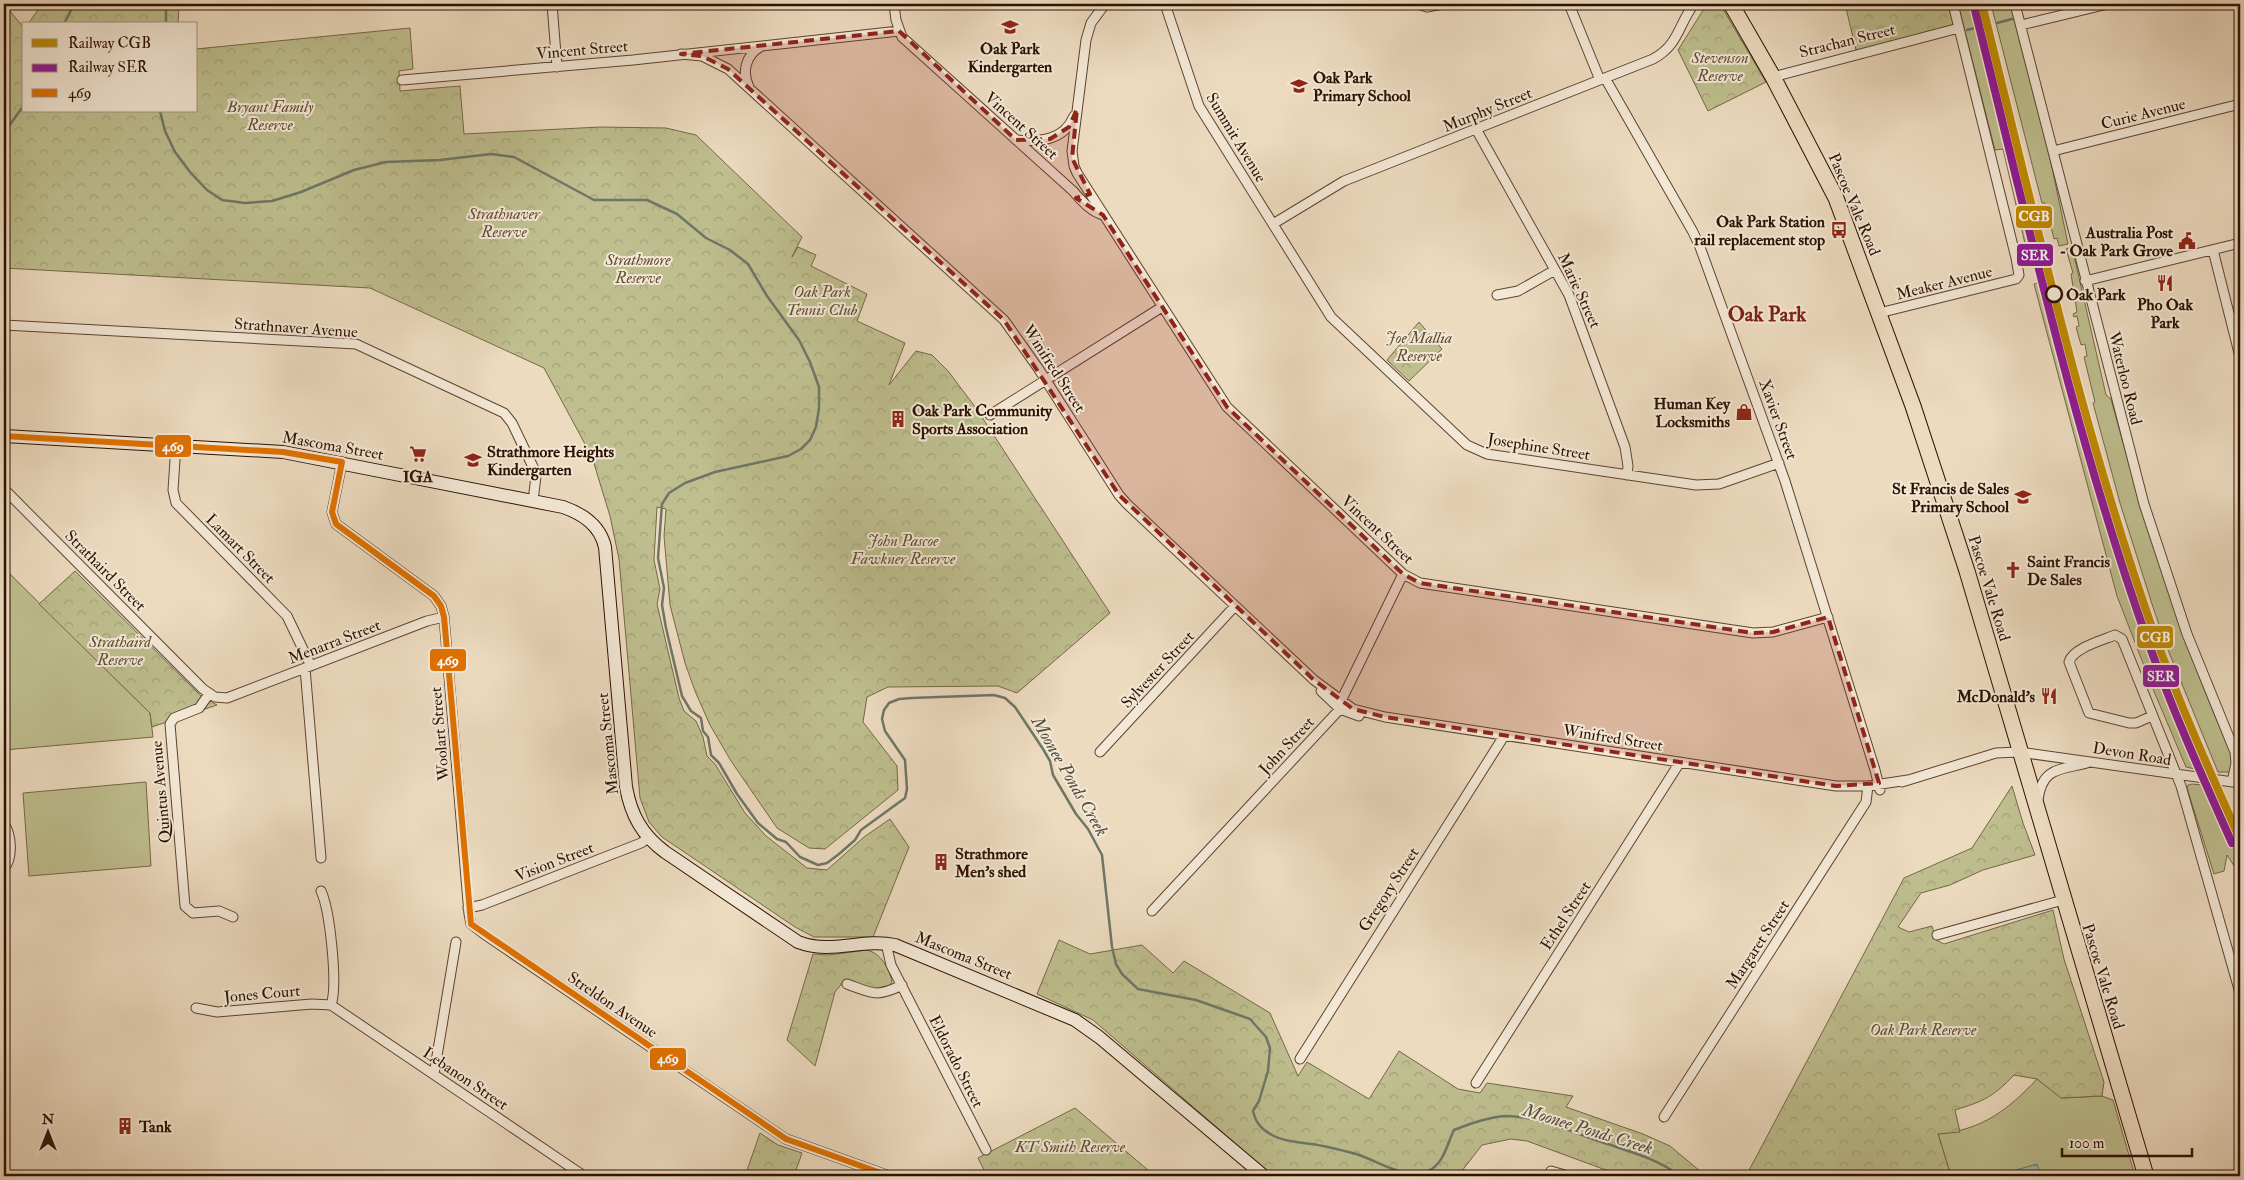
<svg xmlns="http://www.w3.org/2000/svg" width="2244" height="1180" font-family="'IM FELL Double Pica',serif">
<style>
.grass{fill:#bebe8e;stroke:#766747}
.park{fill:url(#park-crowns);stroke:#766747}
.water{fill:url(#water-rules);stroke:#6e7767}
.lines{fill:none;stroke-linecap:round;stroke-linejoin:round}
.stream{stroke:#6e7767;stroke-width:2.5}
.minor-casing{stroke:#5d4330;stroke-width:11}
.secondary-casing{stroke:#2d1000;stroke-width:14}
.primary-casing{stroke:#2d1000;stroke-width:17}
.minor{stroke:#f3e8d6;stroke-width:9}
.secondary{stroke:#f3e8d6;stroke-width:12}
.primary{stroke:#eddbc0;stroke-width:15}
.bus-1-casing{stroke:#f3e8d6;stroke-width:10}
.bus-1{stroke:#e07100;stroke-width:6}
.rail-1-casing{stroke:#f3e8d6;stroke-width:11}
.rail-2-casing{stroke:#f3e8d6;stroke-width:11}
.rail-1{stroke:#c08a00;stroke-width:8}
.rail-2{stroke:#8f1a95;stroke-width:8}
.marked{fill:#8f2418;fill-opacity:0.2;stroke:#8f2418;stroke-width:4;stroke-dasharray:10 6;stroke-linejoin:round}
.stop-dot{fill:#f3e8d6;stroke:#2d1000;stroke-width:2.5}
.labels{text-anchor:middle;stroke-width:4;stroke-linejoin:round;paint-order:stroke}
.street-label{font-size:16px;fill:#2d1000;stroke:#f3e8d6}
.poi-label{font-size:16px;font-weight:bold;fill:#2d1000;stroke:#f3e8d6;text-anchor:start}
.park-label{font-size:16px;font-style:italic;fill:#604d32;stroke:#f3e8d6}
.stop-label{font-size:16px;font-weight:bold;fill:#2d1000;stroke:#f3e8d6;text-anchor:start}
.water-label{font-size:18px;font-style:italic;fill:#534c3c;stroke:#f3e8d6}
.district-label{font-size:21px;font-weight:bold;fill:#7a1f14;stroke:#f3e8d6}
.line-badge{stroke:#f3e8d6;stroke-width:2}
.badge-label{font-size:14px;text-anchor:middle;font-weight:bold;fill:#fff}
</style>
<defs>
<pattern id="park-crowns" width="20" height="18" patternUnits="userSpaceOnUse" patternTransform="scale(1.25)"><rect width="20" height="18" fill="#bebe8e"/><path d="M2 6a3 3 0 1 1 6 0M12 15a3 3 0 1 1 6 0" fill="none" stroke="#a4a279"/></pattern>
<pattern id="water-rules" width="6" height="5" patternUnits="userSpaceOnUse" patternTransform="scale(1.25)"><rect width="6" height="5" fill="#9abcac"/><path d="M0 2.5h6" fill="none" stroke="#85a192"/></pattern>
</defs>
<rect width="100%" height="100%" fill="#eddbc0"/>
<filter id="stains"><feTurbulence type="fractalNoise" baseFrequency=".004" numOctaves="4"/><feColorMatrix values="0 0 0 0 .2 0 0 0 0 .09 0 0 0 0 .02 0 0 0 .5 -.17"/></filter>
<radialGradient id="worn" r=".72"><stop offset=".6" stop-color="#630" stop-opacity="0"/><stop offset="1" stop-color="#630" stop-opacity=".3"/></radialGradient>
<!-- grass -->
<path class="grass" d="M1958,4h21l50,202 -2,1 9,36 -3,1 5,19 -8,2 -27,-116 -8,1z
M1991,4h20l39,154 18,86 -9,2 -2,-8 -3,1 -9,-36h-3z
M2072,247l34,148 5,4c33,123 70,242 122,359l-1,10 -3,4h-11l-52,-127 -14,-41 -32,-101 -27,-100 2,-1 -11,-45 3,-1 -2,-12 -4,1 -5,-18 3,-1 -2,-10 -3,1 -1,-3 4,-2 -6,-38 2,-1 -7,-24z
M2039,268l5,25 4,-1 30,115 2,-1 23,84 31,103 32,86 38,92 -18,-4 -33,-78 -36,-93 -83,-312 5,-1 -4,-14z
M4,568l146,145 3,24 -149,13z
M146,782l5,84 -122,10 -6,-83z
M2192,784l19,2 29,61v28l-13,-20 -3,16 -10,3 -27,-86 1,-3z
M2037,1079l25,19 40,-2 11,4 22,76h-184l-13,-42c44,-4 70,-24 99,-55z"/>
<!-- park -->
<path class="park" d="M4,4l20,24v83h172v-62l214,-21 3,41 -14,2 1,20 60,-5 4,48 136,-7 66,1 30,7 106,102 -10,20 6,-10 18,8 -5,11 56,28 -10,27 48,22 -16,42 27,-34 16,4 16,16 28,37 134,205 -93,80 -19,-7 -110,1 -21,10 -4,25 34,44 1,24 -73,59 -16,-1 -32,-20 -46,-67 -21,-36 -15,-34 -10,-28 -15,-58 -6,-69 2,-27 -9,-2 -3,53 6,29 -3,15 22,94 5,13 12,10 7,16 4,19 8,8 30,49 21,23 41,32 20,2 37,-33 26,-18 19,28 -36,90h-59l-19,-10 -133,-90 -13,-15 -9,-24 -21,-239 -9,-43 -18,-59 -48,-89 -174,-80 -366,-20z
M42,4h137l-1,20h-150z
M1707,4h13l46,78 -58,29 -30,-61z
M1845,4h112l5,21 -105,29z
M1419,322l23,27 -33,32 -22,-21z
M75,571l126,125 16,9 -65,22 -2,-14 -111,-109z
M2012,786l11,37 12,32 -52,15 -33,15 -29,8 -23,34 11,5 23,-6 4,14 8,4 109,-34 11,49 40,123 -2,14 -41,2 -24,-19 -23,-4c-21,22 -30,26 -59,35l5,22 -22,2 13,42h-205l158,-298 68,-30z
M1059,940l31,14 52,-9 31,28 11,-12 86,52 28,63 9,-14 62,37 30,-48 59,38 22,4 7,-10 86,13 -7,11 77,27 27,12 36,30h-84l-95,-35 -16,-2 -29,6 -24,31h-185l-180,-156 -56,-26z
M867,950c14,3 22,18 25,32l-4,6 -17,1 -26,-9 -10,12 -20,74 -28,-26 26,-86 15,1z
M1075,1108l80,68h-168l-9,-18z
M760,1133l18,12 24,8 -8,23h-49z"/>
<!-- water -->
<path class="water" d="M2037,1164l4,12h-46z"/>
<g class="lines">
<!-- stream -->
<path class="stream" d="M166,4v20
M1997,23l15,-4
M64,24l10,-20
M1967,30l16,-4
M160,111l5,20 10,21 15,20 17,18 15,10 23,3 27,-2 29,-9 53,-22 32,-8 54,-2 51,-6 23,3 80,43h53l30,14 29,24 24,12 18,14 19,32 32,44 11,22 9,25v21l-3,19 -6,13 -9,9 -13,7 -73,16 -30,11 -16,10 -7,11 -4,54 6,30 -2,17 4,23 16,68 9,15 10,7 2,13 5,6 3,18 8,8 18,31 21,29 19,16 9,3 14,15 18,8 9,-2 12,-9 16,-14 6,-10 44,-32 2,-9 -2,-29 -20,-29 -3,-12 2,-9 5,-7 10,-4 12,-1 83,-3 11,3 10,9 28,42 7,12 3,14 23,39 12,15 14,26 10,92 4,17 6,10 16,15 58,11 54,19 16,18 4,11 -2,23 -9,30 -6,10c3,13 9,19 21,25 11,6 25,6 37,8 15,2 30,6 45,10 23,7 47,26 72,17 16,-7 19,-27 26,-41 16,-6 34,-13 52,-14 32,0 63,15 93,25 28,10 58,17 81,35
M4,133l20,-28"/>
<!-- minor casing -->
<g class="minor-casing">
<path id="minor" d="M552,4l5,63
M894,4l2,16 6,17 171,154c9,10 17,20 30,24
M1105,4l-14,19 -5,17 -14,111 2,15 3,7 150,234 176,167 17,9 333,50 20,-1 55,-15
M1165,4l34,102 132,211 136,128 20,9 209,31 23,-1 60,-21
M1419,4l8,3 16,-3
M1569,4l31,76
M2015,4l129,500 43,130 48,118 1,11 -4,19
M2021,25l87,-21
M681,54l21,2 26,13 276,251 34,48 81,127 8,9 187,176 39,29 32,8 451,69h32l40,-6
M1773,77l186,-49
M1605,78l88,154 7,15 85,234 90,289 5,20
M402,80l231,-20 266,-29
M749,87c-7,-14 -4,-31 11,-40
M1476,129l93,166 56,152 3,19 -1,9
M1016,140c23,2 48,1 58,-24
M2053,151l187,-47
M1273,224l71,-43 309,-122c26,-14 25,-34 41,-55
M2213,250l27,107
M2085,281l155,-38
M1497,295l21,-4 37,-21
M1879,313l137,-34 3,-4 -3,-17 -63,-254
M4,325l352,19 148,69 8,10 23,48 1,5 -3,25
M990,415l172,-108
M176,445l-3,45 3,13 111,113 24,50
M342,462l-10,50 4,12 98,72 7,10 3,11 25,297 2,10 13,10 302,205 103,37
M4,489l199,200 12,8 12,1 200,-77 17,-4
M305,668l16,190
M1321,691l19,18 19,7
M209,694l-10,14 -25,10 -4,6 15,182 8,7 26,-2 14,6
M2152,716l-16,7h-7l-40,-10 -20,-51c4,-14 34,-22 46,-27l7,4 59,147 59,207
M1100,752l135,-146
M1902,782l94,-29 23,-1 221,31
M2038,800c4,-33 22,-30 49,-37
M4,824c8,11 9,35 0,44
M321,891c9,19 17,95 10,114
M468,908l14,-3 159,-62 7,-5
M1152,911l188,-202 2,-10 61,-125
M1937,935l126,-35
M886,943l5,22 95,185
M847,984c25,9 29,14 55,1
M196,1008l21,4 95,-8 19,1 253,171
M1300,1059l204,-323
M434,1074l22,-132
M1476,1083l204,-321
M1664,1117l202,-315 2,-16
M1551,1171l17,5"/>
</g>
<!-- secondary casing -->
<g class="secondary-casing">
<path id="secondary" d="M4,436l279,16 280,55c20,7 37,18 42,40l21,240c5,28 16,48 39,65l133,90c34,13 63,-4 97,3l180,75 24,17 165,139"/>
</g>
<!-- primary casing -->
<g class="primary-casing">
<path id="primary" d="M1731,4l42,73 63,121 77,208 54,165 179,605"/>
</g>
<!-- minor -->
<use href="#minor" class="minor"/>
<!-- secondary -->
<use href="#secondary" class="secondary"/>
<!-- primary -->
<use href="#primary" class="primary"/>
<!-- bus-1 casing -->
<g class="bus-1-casing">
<path id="bus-1" d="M4,436l279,16 59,10
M342,462l-10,50 4,12 98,72 7,10 3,11 27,307 315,215 103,37"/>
</g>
<!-- bus-1 -->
<use href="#bus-1" class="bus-1"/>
<!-- rail-1 casing -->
<g class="rail-1-casing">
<path id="rail-1" d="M1982,4c53,212 100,426 173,632 25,69 55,136 85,203"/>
</g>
<!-- rail-2 casing -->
<g class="rail-2-casing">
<path id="rail-2" d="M1974,6c53,212 100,427 173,633 25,70 55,137 85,204"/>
</g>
<!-- rail-1 -->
<use href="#rail-1" class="rail-1"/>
<!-- rail-2 -->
<use href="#rail-2" class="rail-2"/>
</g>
<!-- marked area -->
<path class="marked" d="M899,31l117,109 34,-1 19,-12 8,-18 -5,49 18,36 -14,4 27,17 124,192 176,167 17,9 333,50 20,-1 55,-15 51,166 -43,3 -451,-69 -32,-8 -39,-29 -195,-185 -115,-175 -276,-251 -26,-13 -21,-2z"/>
<!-- icons -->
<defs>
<g id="school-bare" transform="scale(1.35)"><path d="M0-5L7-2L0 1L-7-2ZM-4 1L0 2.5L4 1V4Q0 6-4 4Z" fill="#8f2418" stroke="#f3e8d6" stroke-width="2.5" paint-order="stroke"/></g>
<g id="bus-bare" transform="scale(1.35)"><path d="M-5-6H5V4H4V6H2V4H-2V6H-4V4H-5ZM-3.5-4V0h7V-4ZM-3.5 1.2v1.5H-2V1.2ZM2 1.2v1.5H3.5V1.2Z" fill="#8f2418" stroke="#f3e8d6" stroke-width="2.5" paint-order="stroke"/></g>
<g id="civic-bare" transform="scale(1.35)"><path d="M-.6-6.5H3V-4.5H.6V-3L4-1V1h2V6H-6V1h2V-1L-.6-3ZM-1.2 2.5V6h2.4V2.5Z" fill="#8f2418" stroke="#f3e8d6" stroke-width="2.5" paint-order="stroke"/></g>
<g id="restaurant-bare" transform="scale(1.35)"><path d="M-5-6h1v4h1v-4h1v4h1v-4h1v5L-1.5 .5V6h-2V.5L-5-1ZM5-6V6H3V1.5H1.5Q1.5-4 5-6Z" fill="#8f2418" stroke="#f3e8d6" stroke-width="2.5" paint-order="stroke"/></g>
<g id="shop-bare" transform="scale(1.35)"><path d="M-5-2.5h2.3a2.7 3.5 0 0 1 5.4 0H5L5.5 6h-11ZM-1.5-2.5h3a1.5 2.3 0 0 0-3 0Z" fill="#8f2418" stroke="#f3e8d6" stroke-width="2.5" paint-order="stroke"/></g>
<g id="building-bare" transform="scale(1.35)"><path d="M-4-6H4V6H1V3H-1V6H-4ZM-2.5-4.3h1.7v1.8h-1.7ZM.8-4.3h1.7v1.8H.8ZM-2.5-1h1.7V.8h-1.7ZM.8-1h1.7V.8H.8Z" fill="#8f2418" stroke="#f3e8d6" stroke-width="2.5" paint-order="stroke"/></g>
<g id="supermarket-bare" transform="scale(1.35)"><path d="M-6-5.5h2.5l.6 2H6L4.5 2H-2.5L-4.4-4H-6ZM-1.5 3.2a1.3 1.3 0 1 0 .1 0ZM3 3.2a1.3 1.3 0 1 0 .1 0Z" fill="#8f2418" stroke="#f3e8d6" stroke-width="2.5" paint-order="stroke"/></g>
<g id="church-bare" transform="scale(1.35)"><path d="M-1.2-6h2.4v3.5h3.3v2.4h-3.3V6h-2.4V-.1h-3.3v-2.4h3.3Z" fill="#8f2418" stroke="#f3e8d6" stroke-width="2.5" paint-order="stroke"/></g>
</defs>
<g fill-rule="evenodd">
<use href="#school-bare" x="1010" y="27"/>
<use href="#school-bare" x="1299" y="86"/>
<use href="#bus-bare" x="1839" y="230"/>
<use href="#civic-bare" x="2187" y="241"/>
<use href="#restaurant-bare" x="2165" y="283"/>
<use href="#shop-bare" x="1744" y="412"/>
<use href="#building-bare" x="898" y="419"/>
<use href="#supermarket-bare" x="418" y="454"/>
<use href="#school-bare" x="473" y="460"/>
<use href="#school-bare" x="2023" y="497"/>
<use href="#church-bare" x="2013" y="570"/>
<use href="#restaurant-bare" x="2049" y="696"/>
<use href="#building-bare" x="941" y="862"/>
<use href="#building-bare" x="125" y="1126"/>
</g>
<!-- markers -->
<circle class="stop-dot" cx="2054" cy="294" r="8"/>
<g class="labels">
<!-- street labels -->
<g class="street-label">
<text transform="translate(1847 40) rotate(-14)" y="6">Strachan Street</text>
<text transform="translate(582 49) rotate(-5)" y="6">Vincent Street</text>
<text transform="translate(1487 109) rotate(-22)" y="6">Murphy Street</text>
<text transform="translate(2143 113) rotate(-14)" y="6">Curie Avenue</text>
<text transform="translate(1022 125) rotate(42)" y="6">Vincent Street</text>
<text transform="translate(1237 137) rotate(59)" y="6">Summit Avenue</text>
<text transform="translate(1855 204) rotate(67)" y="6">Pascoe Vale Road</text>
<text transform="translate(1944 282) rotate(-14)" y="6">Meaker Avenue</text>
<text transform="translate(1580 290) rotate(65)" y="6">Marie Street</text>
<text transform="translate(296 327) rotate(4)" y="6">Strathnaver Avenue</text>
<text transform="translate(1055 368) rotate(57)" y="6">Winifred Street</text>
<text transform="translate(2126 378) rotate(76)" y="6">Waterloo Road</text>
<text transform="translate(1779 419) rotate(70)" y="6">Xavier Street</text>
<text transform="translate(333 445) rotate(10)" y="6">Mascoma Street</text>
<text transform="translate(1539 446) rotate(9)" y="6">Josephine Street</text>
<text transform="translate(1378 529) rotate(43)" y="6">Vincent Street</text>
<text transform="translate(241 548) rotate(45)" y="6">Lamart Street</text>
<text transform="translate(106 570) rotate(45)" y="6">Strathaird Street</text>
<text transform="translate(1990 588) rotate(73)" y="6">Pascoe Vale Road</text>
<text transform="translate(334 641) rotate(-21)" y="6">Menarra Street</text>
<text transform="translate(1157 669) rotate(-47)" y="6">Sylvester Street</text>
<text transform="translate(439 734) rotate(-95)" y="6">Woolart Street</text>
<text transform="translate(1613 737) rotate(9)" y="6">Winifred Street</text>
<text transform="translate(607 744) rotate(-96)" y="6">Mascoma Street</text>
<text transform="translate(1286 745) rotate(-47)" y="6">John Street</text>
<text transform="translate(2132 753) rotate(9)" y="6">Devon Road</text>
<text transform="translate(160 792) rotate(-95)" y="6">Quintus Avenue</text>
<text transform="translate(554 861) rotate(-21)" y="6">Vision Street</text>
<text transform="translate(1388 889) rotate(-57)" y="6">Gregory Street</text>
<text transform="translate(1565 915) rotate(-57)" y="6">Ethel Street</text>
<text transform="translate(1757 944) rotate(-57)" y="6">Margaret Street</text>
<text transform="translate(964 955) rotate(22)" y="6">Mascoma Street</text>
<text transform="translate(2104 976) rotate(73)" y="6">Pascoe Vale Road</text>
<text transform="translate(262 993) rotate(-5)" y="6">Jones Court</text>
<text transform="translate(613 1004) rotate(34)" y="6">Streldon Avenue</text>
<text transform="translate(957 1061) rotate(63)" y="6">Eldorado Street</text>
<text transform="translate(466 1078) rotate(34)" y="6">Lebanon Street</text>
</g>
<!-- poi labels -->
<g class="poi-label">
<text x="1010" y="54" text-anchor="middle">Oak Park<tspan x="1010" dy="18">Kindergarten</tspan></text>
<text x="1313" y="83">Oak Park<tspan x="1313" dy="18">Primary School</tspan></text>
<text x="1825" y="227" text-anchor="end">Oak Park Station<tspan x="1825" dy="18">rail replacement stop</tspan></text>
<text x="2173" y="238" text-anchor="end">Australia Post<tspan x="2173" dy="18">- Oak Park Grove</tspan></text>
<text x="2165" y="310" text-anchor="middle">Pho Oak<tspan x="2165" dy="18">Park</tspan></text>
<text x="1730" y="409" text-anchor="end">Human Key<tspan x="1730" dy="18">Locksmiths</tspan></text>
<text x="912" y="416">Oak Park Community<tspan x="912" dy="18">Sports Association</tspan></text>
<text x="487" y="457">Strathmore Heights<tspan x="487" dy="18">Kindergarten</tspan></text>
<text x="418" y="482" text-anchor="middle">IGA</text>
<text x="2009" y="494" text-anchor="end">St Francis de Sales<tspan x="2009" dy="18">Primary School</tspan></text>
<text x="2027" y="567">Saint Francis<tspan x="2027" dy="18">De Sales</tspan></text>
<text x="2035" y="702" text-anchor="end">McDonald's</text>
<text x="955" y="859">Strathmore<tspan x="955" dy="18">Men's shed</tspan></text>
<text x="139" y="1132">Tank</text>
</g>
<!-- park labels -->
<g class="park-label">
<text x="1720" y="63">Stevenson<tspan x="1720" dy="18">Reserve</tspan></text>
<text x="270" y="112">Bryant Family<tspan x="270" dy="18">Reserve</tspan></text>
<text x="504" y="219">Strathnaver<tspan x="504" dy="18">Reserve</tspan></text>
<text x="638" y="265">Strathmore<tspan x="638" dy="18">Reserve</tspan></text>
<text x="822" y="297">Oak Park<tspan x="822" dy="18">Tennis Club</tspan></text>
<text x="1419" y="343">Joe Mallia<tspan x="1419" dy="18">Reserve</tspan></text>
<text x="903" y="546">John Pascoe<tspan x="903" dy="18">Fawkner Reserve</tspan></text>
<text x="120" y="647">Strathaird<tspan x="120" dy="18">Reserve</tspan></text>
<text x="1923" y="1035">Oak Park Reserve</text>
<text x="1070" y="1152">KT Smith Reserve</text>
</g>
<!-- stop labels -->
<g class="stop-label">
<text x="2066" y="300">Oak Park</text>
</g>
<!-- water labels -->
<g class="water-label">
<text transform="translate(1070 776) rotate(60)" y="6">Moonee Ponds Creek</text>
<text transform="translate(1588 1129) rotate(17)" y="6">Moonee Ponds Creek</text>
</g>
<!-- district labels -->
<g class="district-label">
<text x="1767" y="321">Oak Park</text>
</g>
</g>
<g class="line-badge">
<rect x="2015" y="205" width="38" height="24" rx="5" fill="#c08a00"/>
<rect x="2016" y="243" width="38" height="24" rx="5" fill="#8f1a95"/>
<rect x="154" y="434" width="38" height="24" rx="5" fill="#e07100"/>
<rect x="2136" y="625" width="38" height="24" rx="5" fill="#c08a00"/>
<rect x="429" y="648" width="38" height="24" rx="5" fill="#e07100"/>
<rect x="2142" y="664" width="38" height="24" rx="5" fill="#8f1a95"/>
<rect x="649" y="1047" width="38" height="24" rx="5" fill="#e07100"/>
</g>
<g class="badge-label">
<text x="2034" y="221">CGB</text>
<text x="2035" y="260">SER</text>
<text x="173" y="451">469</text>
<text x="2155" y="642">CGB</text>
<text x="448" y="665">469</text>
<text x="2161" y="681">SER</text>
<text x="668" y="1063">469</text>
</g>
<!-- margin -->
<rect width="2244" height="1180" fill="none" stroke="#eddbc0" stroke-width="20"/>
<rect x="5" y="5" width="2234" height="1170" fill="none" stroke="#2d1000" stroke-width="2.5"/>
<rect x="10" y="10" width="2224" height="1160" fill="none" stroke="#2d1000"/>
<!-- legend -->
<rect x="22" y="22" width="175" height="90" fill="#f3e8d6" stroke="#a49280"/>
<rect x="32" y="39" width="25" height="8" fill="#c08a00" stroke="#a49280"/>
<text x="68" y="48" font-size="15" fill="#2d1000">Railway CGB</text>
<rect x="32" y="64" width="25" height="8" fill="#8f1a95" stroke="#a49280"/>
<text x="68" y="72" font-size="15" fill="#2d1000">Railway SER</text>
<rect x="32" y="89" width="25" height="8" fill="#e07100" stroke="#a49280"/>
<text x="68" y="98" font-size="15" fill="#2d1000">469</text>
<!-- north arrow -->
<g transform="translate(48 1132)" stroke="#f3e8d6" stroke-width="4" paint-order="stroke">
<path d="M0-4L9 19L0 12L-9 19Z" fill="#2d1000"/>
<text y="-8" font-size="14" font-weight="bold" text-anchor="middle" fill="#2d1000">N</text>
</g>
<!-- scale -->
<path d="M2062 1148v8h130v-8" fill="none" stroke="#2d1000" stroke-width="2.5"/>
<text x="2069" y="1148" font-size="15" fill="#2d1000" stroke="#f3e8d6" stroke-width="4" paint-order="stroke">100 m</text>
<rect width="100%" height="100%" filter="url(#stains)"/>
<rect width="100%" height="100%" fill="url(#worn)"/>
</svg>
